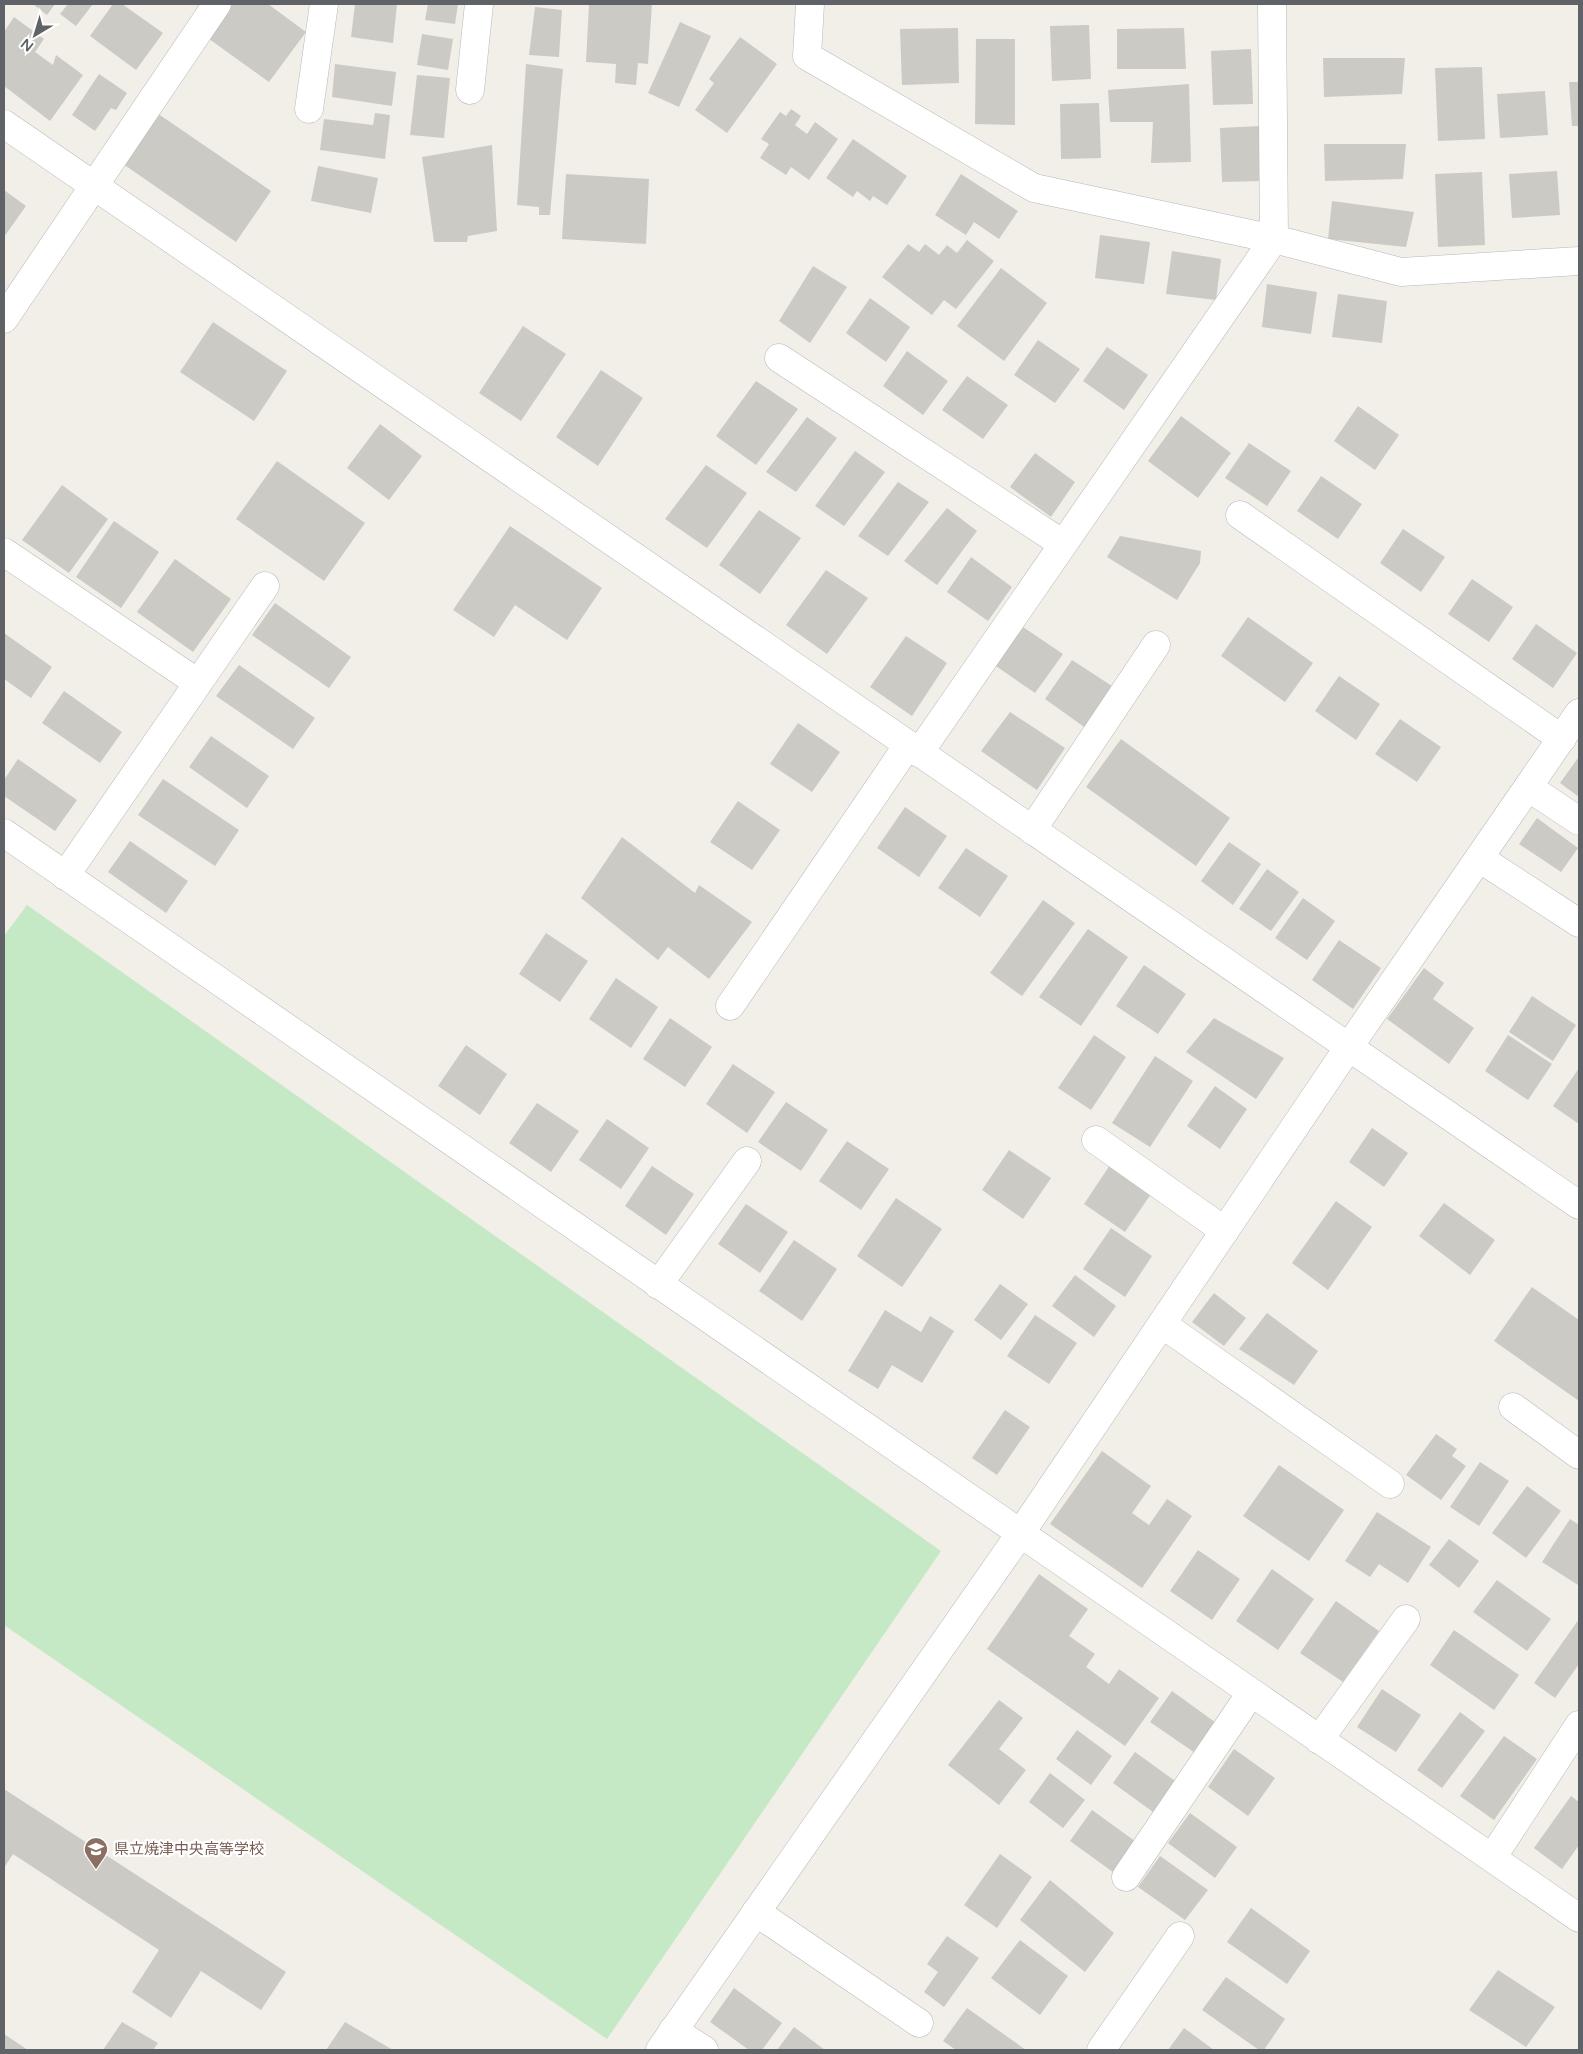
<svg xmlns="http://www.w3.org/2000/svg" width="1583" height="2054" font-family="'Varela Round','Noto Sans JP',sans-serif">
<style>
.green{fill:#c5e8c5}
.building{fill:#cccac5}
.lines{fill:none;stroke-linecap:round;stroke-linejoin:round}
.street-casing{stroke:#b5b8bc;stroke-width:29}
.secondary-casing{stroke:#b6babf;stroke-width:29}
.street{stroke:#fff;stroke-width:28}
.secondary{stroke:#fff;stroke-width:28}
.labels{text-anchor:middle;stroke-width:4.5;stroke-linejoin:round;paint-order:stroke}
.education-label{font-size:15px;fill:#785e54;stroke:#fff;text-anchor:start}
</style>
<rect width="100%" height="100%" fill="#f1efe8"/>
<!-- green -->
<path class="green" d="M27,905l914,646 -334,488 -603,-414v-689z"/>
<!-- building -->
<path class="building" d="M33,4h22l-8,11z
M68,4h25l-17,22 -16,-12z
M113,4h9l41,29 -27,37 -46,-34z
M229,4h39l38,28 -37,50 -64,-46z
M355,4h42l-4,39 -42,-6z
M428,4h30l-3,20 -30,-4z
M589,4h63l-4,60 -10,-1 -2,22 -21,-2 1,-19 -30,-2z
M535,7l27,3 -3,47 -30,-2z
M14,17l30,22 -9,13 18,13 3,-10 27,20 -33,46 -46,-35v-54z
M680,22l31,14 -32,71 -31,-14z
M1089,25l2,54 -39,2 -2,-55z
M958,28l1,55 -57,2 -2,-56z
M1184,28l2,41h-69v-40z
M422,34l31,5 -5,31 -31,-5z
M740,37l37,27 -50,69 -32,-23 19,-27 -5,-4z
M976,39h39v86l-40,-1z
M1251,49l2,55 -40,1 -2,-54z
M1323,58h82l-3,36 -78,3z
M335,64l61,8 -4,34 -60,-9z
M526,64l37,5 -13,146h-11v-8l-22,-2z
M1482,67l3,72 -47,2 -3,-73z
M99,74l28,19 -11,17 -5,-2 -16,23 -23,-16z
M417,75l33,3 -6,60 -34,-3z
M1569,82h10v44h-7z
M1189,84l2,78 -40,1 2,-41h-43l-2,-32z
M1545,91l3,44 -48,3 -3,-44z
M1099,103l2,55 -40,1 -1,-55z
M791,109l10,7 -6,9 12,9 8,-12 23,17 -29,41 -18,-13 -5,8 -26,-17 9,-14 -8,-5 19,-27 6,4z
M157,113l114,78 -35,51 -113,-78z
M375,113l15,2 -5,44 -65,-9 4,-31 49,6z
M1260,126l2,55 -40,1 -2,-54z
M853,139l54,37 -20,29 -14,-9 -3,5 -13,-10 -4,6 -27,-19z
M1324,144h82l-3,35 -78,2z
M492,145l5,86 -29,5 -1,6h-33l-12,-85z
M318,166l60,12 -7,35 -60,-12z
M1557,171l3,44 -48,3 -3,-44z
M1482,172l3,73 -47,2 -3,-73z
M566,174l83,5 -3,65 -84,-5z
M961,174l57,37 -19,28 -25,-17 -8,13 -31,-20z
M4,190l22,16 -22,31z
M1332,201l82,11 -8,35 -78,-8z
M1100,235l50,7 -6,42 -49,-6z
M967,240l27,21 -38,48 -12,-9 -12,15 -50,-38 26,-33 11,8 6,-8 14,11 8,-10 10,8z
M1172,251l49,8 -5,41 -50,-6z
M813,266l34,21 -37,56 -31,-22z
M1001,268l46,35 -43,58 -47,-35z
M1267,284l50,8 -6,42 -49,-7z
M1338,294l49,7 -5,42 -50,-6z
M870,298l40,29 -24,35 -40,-29z
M213,322l74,49 -33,50 -74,-49z
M523,326l43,28 -45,67 -42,-28z
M1038,340l42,29 -25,34 -41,-28z
M1107,347l41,28 -24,35 -41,-29z
M907,351l41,30 -25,34 -40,-29z
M601,370l42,28 -45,68 -42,-29z
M967,376l41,29 -25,34 -41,-29z
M756,381l42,28 -42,56 -40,-29z
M1358,406l41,29 -24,35 -41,-29z
M1181,416l50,37 -33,45 -50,-37z
M807,417l30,21 -41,54 -30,-20z
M380,424l42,32 -33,44 -42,-32z
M1249,443l42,28 -24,35 -42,-28z
M855,451l30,21 -41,54 -29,-20z
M1035,453l40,29 -24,35 -41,-30z
M277,461l88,62 -41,58 -88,-62z
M706,465l41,28 -40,55 -42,-29z
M1321,476l41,28 -24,35 -41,-28z
M898,482l31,20 -41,54 -30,-20z
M62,485l46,34 -39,54 -47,-33z
M947,508l30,23 -40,54 -33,-24z
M759,510l42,28 -41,56 -41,-29z
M114,521l45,31 -38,56 -45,-31z
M510,526l92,62 -35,52 -52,-35 -21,32 -41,-27z
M1403,529l42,28 -24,35 -41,-29z
M1120,536l81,15 -1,12 -23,37 -70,-43z
M971,557l41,30 -24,34 -41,-29z
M175,559l56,40 -38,53 -56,-40z
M826,570l42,28 -41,56 -41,-29z
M1472,579l41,28 -24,35 -41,-28z
M275,603l76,54 -22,31 -77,-53z
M1248,617l65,46 -28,39 -64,-46z
M1536,624l41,29 -24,35 -41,-29z
M1020,625l43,29 -28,39 -42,-29z
M4,633l48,34 -21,31 -27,-19z
M906,636l41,27 -35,53 -42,-29z
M1072,660l43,28 -28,41 -42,-30z
M239,665l76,53 -22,31 -77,-53z
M1339,676l41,28 -24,36 -41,-29z
M64,691l58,41 -22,31 -58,-40z
M1010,712l55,36 -28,42 -56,-39z
M1400,719l41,28 -24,35 -42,-28z
M798,723l42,29 -28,40 -42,-28z
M211,736l58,40 -22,32 -58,-41z
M1121,739l109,79 -34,48 -110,-79z
M1578,758l1,1v38l-19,-14z
M18,759l59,41 -22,31 -51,-35v-16z
M163,779l76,51 -24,36 -77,-51z
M738,801l42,29 -28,40 -42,-28z
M905,807l42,29 -28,41 -42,-29z
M1537,818l41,30 -17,24 -42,-28z
M622,837l73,56 4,-8 53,37 -43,57 -41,-32 -10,13 -77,-62z
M130,841l58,40 -22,32 -58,-41z
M1229,842l32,22 -28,41 -32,-24z
M966,848l42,28 -28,41 -42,-29z
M1267,869l32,23 -28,39 -32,-22z
M1303,898l32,23 -28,39 -32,-22z
M1043,900l32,23 -53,73 -32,-23z
M1088,929l40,28 -47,69 -42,-29z
M546,933l42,28 -28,41 -41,-28z
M1339,940l42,28 -28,41 -41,-29z
M1144,965l42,29 -28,40 -42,-28z
M1424,968l20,15 -11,16 41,29 -25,36 -62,-45z
M616,978l42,29 -27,41 -42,-29z
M1532,996l44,29 -23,36 -44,-29z
M670,1018l42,29 -27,40 -42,-28z
M1214,1018l70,40 -28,41 -70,-47z
M1094,1035l32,22 -35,53 -33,-22z
M1508,1035l44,29 -24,36 -43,-29z
M466,1045l41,29 -27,41 -42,-29z
M1155,1056l38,25 -43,66 -38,-24z
M733,1064l42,28 -28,41 -41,-29z
M1579,1068v56l-26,-18z
M1215,1086l32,23 -27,40 -33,-23z
M786,1102l42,28 -27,41 -43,-29z
M537,1103l42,28 -28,41 -42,-29z
M607,1119l42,29 -28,41 -42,-29z
M1372,1128l36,25 -24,34 -35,-25z
M847,1141l42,28 -28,41 -42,-29z
M1009,1150l42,28 -28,41 -41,-29z
M1112,1162l41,29 -28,41 -41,-28z
M652,1166l42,28 -28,41 -41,-29z
M896,1198l46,31 -40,58 -45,-31z
M1336,1201l36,26 -44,63 -36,-27z
M1444,1203l51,37 -25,35 -51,-39z
M746,1204l42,28 -28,41 -42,-29z
M1111,1228l41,28 -27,41 -42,-28z
M794,1240l43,29 -35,52 -43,-30z
M1075,1275l41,31 -22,31 -42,-31z
M1000,1284l28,20 -27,36 -27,-20z
M1532,1287l47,33v81l-85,-60z
M1214,1293l32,25 -22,28 -32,-24z
M885,1310l36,22 9,-16 24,15 -32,52 -30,-18 -14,24 -30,-18z
M1267,1313l51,38 -24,34 -55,-36z
M1035,1315l42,28 -28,41 -42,-28z
M1005,1410l25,17 -33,48 -25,-17z
M1436,1434l21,15 -5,7 14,10 -25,34 -35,-25z
M1102,1451l49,35 -19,27 17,12 18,-26 25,17 -50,72 -92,-64z
M1480,1462l29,19 -30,45 -29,-19z
M1279,1465l65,45 -35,51 -66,-45z
M1527,1486l34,25 -35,47 -34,-25z
M1377,1512l54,35 -23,36 -29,-19 -9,13 -25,-16z
M1570,1519l9,6 -1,60 -36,-23z
M1449,1539l30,22 -20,27 -30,-23z
M1198,1550l42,29 -28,41 -42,-29z
M1272,1569l42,30 -36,51 -42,-29z
M1039,1574l49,35 -19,27 26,18 -9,13 23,17 10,-15 40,29 -34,48 -138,-97z
M1497,1580l54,39 -24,32 -54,-39z
M1336,1601l43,30 -36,51 -43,-29z
M1579,1619v45l-24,34 -21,-15z
M1454,1630l65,45 -25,35 -64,-45z
M1382,1689l39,26 -25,37 -39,-25z
M1172,1691l47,34 -21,30 -48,-33z
M999,1700l24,18 -24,31 27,21 -27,35 -51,-40z
M1460,1712l25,19 -43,57 -25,-18z
M1077,1730l35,26 -21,29 -35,-26z
M1504,1736l33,23 -43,61 -34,-24z
M1234,1749l41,29 -27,38 -40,-29z
M1135,1752l47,34 -22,31 -47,-34z
M1050,1773l35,27 -22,28 -34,-26z
M4,1789l282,183 -25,38 -60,-39 -30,47 -39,-26 27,-42 -146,-96 -9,14z
M1571,1796l8,6v43l-17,24 -28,-21z
M1092,1810l47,34 -22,31 -47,-34z
M1190,1813l47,34 -22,31 -47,-35z
M1000,1854l32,23 -35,51 -33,-23z
M1160,1856l48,34 -23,30 -47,-33z
M1050,1880l64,53 -29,39 -65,-52z
M1251,1908l59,43 -23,33 -60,-42z
M947,1936l32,22 -35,49 -20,-15 14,-20 -11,-8z
M1020,1940l48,36 -28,39 -49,-37z
M1498,1970l57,37 -29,40 -57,-37z
M1226,1977l59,42 -21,31h-5l-57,-40z
M734,1988l48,35 -20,27h-13l-39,-28z
M967,2008l59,42h-70l-13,-9z
M122,2022l36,21 -5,7h-50z
M345,2022l48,28h-67z
M794,2027l31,23h-48z
M1184,2028l30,22h-46z
M4,2034l24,16h-24z"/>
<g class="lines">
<!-- street casing -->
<g class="street-casing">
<path id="street" d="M810,4l-3,52 227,132 240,51 127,33 178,-11
M470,90l9,-86
M309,109l15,-105
M4,319l213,-315
M779,358l284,186
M1240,515l322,224
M4,552l194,131
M919,753l355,-514 -2,-235
M1528,787l51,34
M1032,830l124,-185
M4,833l1575,1085
M1479,858l100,65
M65,876l200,-290
M730,1006l178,-261
M1348,1048l231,-335
M1096,1140l129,91
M658,1285l89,-124
M1162,1324l228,160
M1513,1407l66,48
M1319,1740l87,-121
M1492,1858l87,-133
M1126,1877l125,-184
M756,1912l163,111
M673,2030l31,20
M1101,2050l79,-114"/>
</g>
<!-- secondary casing -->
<g class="secondary-casing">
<path id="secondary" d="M4,124l1575,1081
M660,2050l360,-516 328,-486"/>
</g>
<!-- street -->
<use href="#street" class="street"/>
<!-- secondary -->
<use href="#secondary" class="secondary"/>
</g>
<!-- icons -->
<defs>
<g id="school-pin" transform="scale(1.25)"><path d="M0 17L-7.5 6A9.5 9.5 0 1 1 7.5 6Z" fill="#8d6e63" stroke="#fff"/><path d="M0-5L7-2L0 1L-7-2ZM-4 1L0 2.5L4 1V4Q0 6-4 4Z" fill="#fff"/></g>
</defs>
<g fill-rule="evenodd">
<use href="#school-pin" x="96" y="1849"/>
</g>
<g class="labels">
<!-- education labels -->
<g class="education-label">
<text x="114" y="1854">県立焼津中央高等学校</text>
</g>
</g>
<!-- border -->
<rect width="1583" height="2054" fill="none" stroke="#5f6368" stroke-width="10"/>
<!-- north arrow -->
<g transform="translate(35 35) rotate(218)" stroke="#ffffff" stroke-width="4" paint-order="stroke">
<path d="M0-4L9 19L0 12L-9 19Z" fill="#5f6368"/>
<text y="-8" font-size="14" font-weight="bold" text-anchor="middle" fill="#5f6368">N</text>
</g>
</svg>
